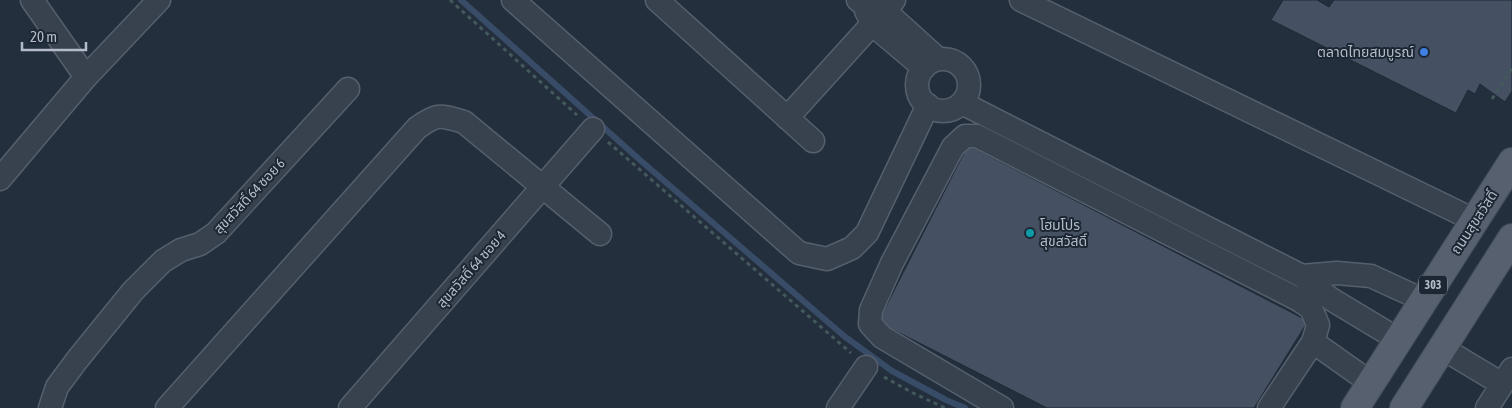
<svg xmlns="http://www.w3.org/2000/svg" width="1512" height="408" font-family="'Asap Condensed','Noto Sans Thai',sans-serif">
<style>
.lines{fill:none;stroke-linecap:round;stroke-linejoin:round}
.stream{stroke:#394c67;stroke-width:6}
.building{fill:#455162;stroke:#1f2835}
.minor-casing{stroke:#565f6c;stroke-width:25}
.major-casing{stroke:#414a57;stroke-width:30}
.path{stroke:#44595c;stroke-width:3;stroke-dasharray:4 4;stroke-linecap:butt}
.minor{stroke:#38414e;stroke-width:22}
.major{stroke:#56606e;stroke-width:28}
.shop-dot{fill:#3f7fe0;stroke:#1d2633;stroke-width:2}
.culture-dot{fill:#0f9aa8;stroke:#1d2633;stroke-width:2}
.labels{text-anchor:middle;stroke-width:4;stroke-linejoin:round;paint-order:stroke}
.shield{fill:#1d2633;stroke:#878f9c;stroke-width:1}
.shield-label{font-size:12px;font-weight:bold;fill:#b4bcc9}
.poi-label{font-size:14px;fill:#b4bcc9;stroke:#1d2633;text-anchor:end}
.street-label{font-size:14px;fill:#b4bcc9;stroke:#1d2633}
</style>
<rect width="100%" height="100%" fill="#242f3e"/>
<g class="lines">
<!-- stream -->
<path class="stream" d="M461,0l179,160 204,176 48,35 54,29 19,8"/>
</g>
<!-- building -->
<path class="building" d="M1283,0h34l12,7 5,-7h178v91l-7,11 -25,-18 -5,10 -7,-4 -12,23 -185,-93z
M968,145l340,176 -54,87h-207l-169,-86z"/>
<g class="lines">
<!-- minor casing -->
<g class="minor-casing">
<path id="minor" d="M32,0l54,77
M513,0l286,253 28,6 25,-11 15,-15 61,-128
M657,0l156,141
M858,0l4,3 23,8 53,48
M1021,0l453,220
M866,11l7,14 51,43
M917 85a26 26 0 1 1 52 0a26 26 0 1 1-52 0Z
M962,103l340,173 29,23 68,41
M787,118l107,-118
M0,179l86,-102 73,-77
M1302,276l35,-3 34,3 52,24
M1442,348l60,36
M50,408l7,-21 20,-27 56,-69 30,-30 18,-11 19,-6 16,-11 132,-144
M167,408l250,-280c21,-15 23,-13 47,-6l136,112
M350,408l243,-279
M838,408l28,-41
M1002,408l-120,-71 -12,-13 1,-14 21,-47 61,-116 12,-11h12l322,164 12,8 7,17 -5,17 58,41
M1269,408l44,-66
M1487,408l25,-39"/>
</g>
<!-- major casing -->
<g class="major-casing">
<path id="major" d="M1355,408l157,-246
M1404,408l108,-170"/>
</g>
<!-- path -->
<path class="path" d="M450,0l127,115
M1492,99l20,-31
M608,142l243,211
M884,377l29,16 32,15"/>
<!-- minor -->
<use href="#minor" class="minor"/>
<!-- major -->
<use href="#major" class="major"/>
</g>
<!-- markers -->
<circle class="shop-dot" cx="1424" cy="52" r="5"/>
<circle class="culture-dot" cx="1030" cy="233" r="5"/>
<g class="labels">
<!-- shield labels -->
<rect class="shield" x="1419" y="275.5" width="28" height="19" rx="4"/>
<g class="shield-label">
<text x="1433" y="289">303</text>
</g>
<!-- poi labels -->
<g class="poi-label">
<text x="1414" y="57">ตลาดไทยสมบูรณ์</text>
<text x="1040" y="230" text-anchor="start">โฮมโปร<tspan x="1040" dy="16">สุขสวัสดิ์</tspan></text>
</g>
<!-- street labels -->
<g class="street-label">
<text transform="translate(249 196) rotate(-47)" y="5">สุขสวัสดิ์ 64 ซอย 6</text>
<text transform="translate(1474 222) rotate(-57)" y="5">ถนนสุขสวัสดิ์</text>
<text transform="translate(471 269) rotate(-49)" y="5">สุขสวัสดิ์ 64 ซอย 4</text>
</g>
</g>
<!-- scale -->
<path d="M22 42v8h64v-8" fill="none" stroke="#b4bcc9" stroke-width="2.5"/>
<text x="30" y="42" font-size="15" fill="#b4bcc9" stroke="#1d2633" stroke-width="4" paint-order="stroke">20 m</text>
</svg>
